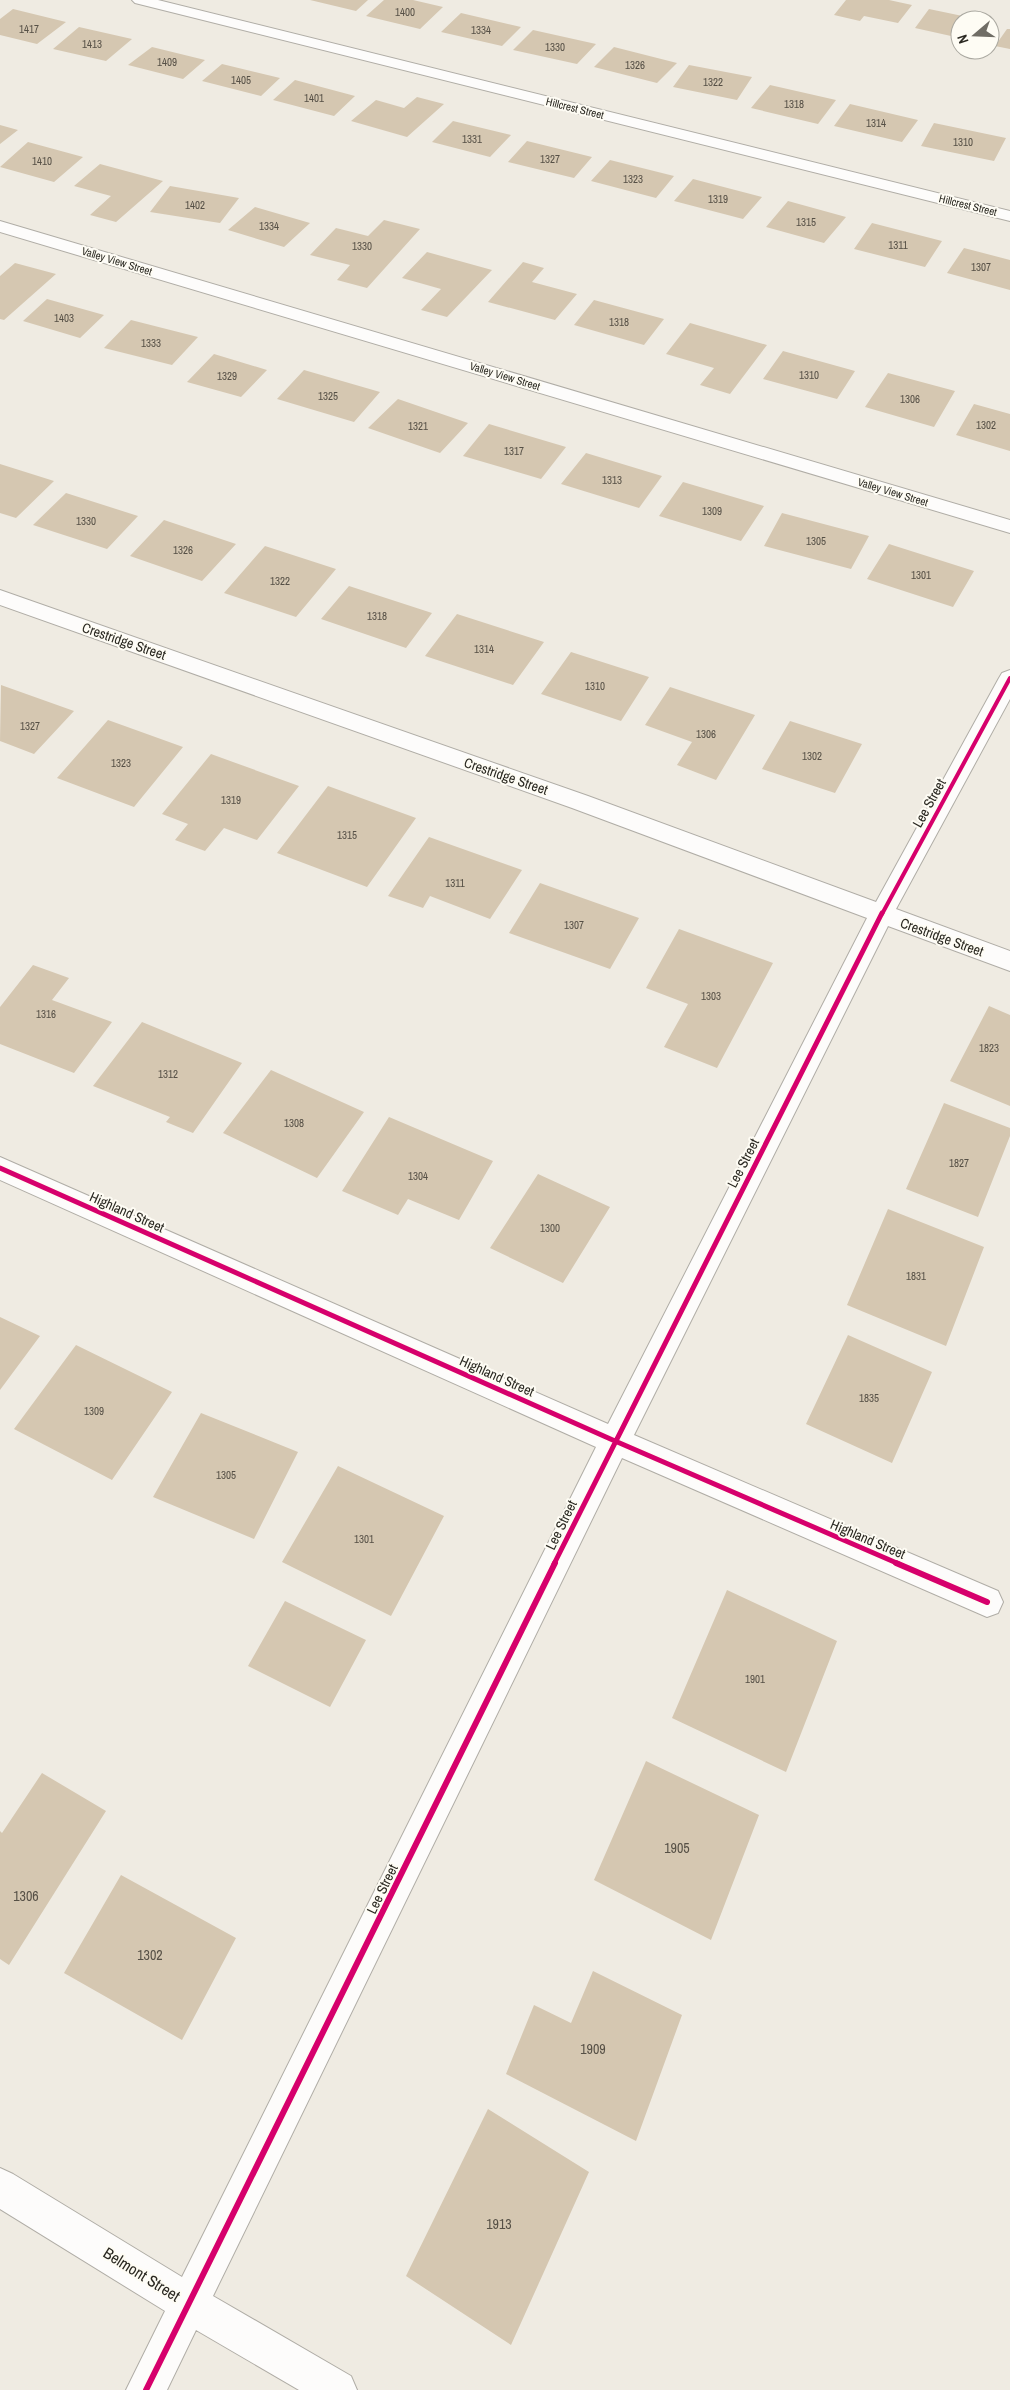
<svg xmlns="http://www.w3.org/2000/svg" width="1010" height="2390" font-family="'Archivo Narrow',sans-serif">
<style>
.building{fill:#d5c7b1}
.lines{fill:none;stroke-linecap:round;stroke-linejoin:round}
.minor-casing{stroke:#b0ada6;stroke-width:2}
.tertiary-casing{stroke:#b0ada6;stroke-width:2}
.minor{fill:#fdfcfb;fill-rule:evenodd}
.tertiary{fill:#fdfcfb;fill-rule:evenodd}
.cycleway-far2-casing{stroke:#fefcf4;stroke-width:6}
.cycleway-far1-casing{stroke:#fefcf4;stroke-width:8}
.cycleway-casing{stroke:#fefcf4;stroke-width:9}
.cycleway-far2{stroke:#d6006c;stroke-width:4}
.cycleway-far1{stroke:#d6006c;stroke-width:5}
.cycleway{stroke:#d6006c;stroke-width:6}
.labels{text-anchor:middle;stroke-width:4;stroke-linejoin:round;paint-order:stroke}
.number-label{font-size:11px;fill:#565046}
.far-street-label{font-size:11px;fill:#2b2922;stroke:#fefcf4}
.street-label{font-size:14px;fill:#2b2922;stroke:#fefcf4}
.near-number-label{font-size:14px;fill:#565046}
.near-street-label{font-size:16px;fill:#2b2922;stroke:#fefcf4}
</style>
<rect width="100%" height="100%" fill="#efebe2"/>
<!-- building -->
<path class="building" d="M310,0h58l-12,11z
M384,0h29l30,7 -23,22 -54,-13z
M846,0h43l23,5 -14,18 -34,-7 -4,5 -26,-6z
M13,9l53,13 -29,22 -37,-9v-16z
M929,9l48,10v1h-17v18l-45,-10z
M461,13l60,14 -19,19 -61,-14z
M79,27l53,12 -26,22 -53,-12z
M1007,29h3v20l-15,-3z
M533,30l63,14 -19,20 -64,-14z
M152,47l53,13 -22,19 -55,-14z
M614,47l63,16 -20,20 -63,-16z
M222,64l58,14 -19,18 -59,-15z
M689,65l63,12 -15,23 -64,-13z
M295,80l60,16 -21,20 -61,-16z
M770,85l66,15 -18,24 -67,-16z
M417,97l27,7 -37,33 -56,-16 25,-21 28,8z
M850,104l68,16 -16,22 -68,-16z
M453,121l58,14 -21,22 -58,-15z
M934,123l72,15 -12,23 -73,-15z
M0,125l18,5 -18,14z
M527,141l65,16 -18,21 -66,-16z
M28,142l55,15 -29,25 -54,-15z
M610,160l64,16 -18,22 -65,-17z
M100,164l63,17 -47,41 -26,-7 21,-19 -37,-10z
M693,179l69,18 -19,22 -69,-18z
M170,186l69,12 -19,25 -70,-11z
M788,201l58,16 -22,26 -58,-16z
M255,207l55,16 -26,24 -56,-17z
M384,220l36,9 -53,59 -30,-8 13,-15 -40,-10 26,-27 32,8z
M872,223l70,18 -17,26 -71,-18z
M964,248l46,12v30l-63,-17z
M427,252l65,18 -45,47 -26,-7 20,-21 -39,-11z
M523,262l21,6 -12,14 45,12 -22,26 -67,-18z
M15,263l41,11 -52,46 -4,-1v-43z
M47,299l57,16 -24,23 -57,-17z
M594,300l70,19 -20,26 -70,-20z
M131,320l67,17 -26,28 -68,-17z
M690,323l77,22 -37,49 -30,-9 14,-17 -48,-14z
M783,351l72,20 -18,28 -74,-20z
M214,354l53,16 -26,27 -54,-15z
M304,370l76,22 -26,30 -77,-23z
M888,373l67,18 -21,36 -69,-20z
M398,399l70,24 -28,30 -72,-25z
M974,404l36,10v37l-54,-16z
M489,424l77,23 -25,32 -78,-23z
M586,453l76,23 -23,32 -78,-24z
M0,464l54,17 -38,37 -16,-5z
M683,482l81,24 -23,35 -82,-25z
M66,493l72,23 -31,33 -74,-24z
M782,513l87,23 -18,33 -87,-23z
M164,520l72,24 -34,37 -72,-25z
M889,544l85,27 -21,36 -86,-28z
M265,546l71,23 -40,48 -72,-24z
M349,586l83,27 -26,35 -85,-29z
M457,614l87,28 -31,43 -88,-29z
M571,652l78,25 -28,44 -80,-27z
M1,685l73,26 -40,43 -34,-13z
M670,687l85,28 -39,65 -39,-15 15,-23 -47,-17z
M108,720l75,27 -49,60 -77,-29z
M790,721l72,23 -27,49 -73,-24z
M211,754l88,32 -42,54 -33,-12 -19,23 -30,-11 13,-16 -26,-10z
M328,786l88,32 -49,69 -90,-34z
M429,837l93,33 -32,49 -60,-23 -7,12 -35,-12z
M540,883l99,35 -29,51 -101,-36z
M679,929l94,34 -56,105 -53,-21 24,-43 -42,-16z
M33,965l36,13 -17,22 60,22 -38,51 -74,-29v-37z
M989,1006l21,9v91l-60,-25z
M142,1022l100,41 -49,70 -27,-11 4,-5 -77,-31z
M271,1070l93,42 -47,66 -94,-45z
M944,1103l66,25v8l-32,81 -72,-28z
M389,1117l104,44 -34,59 -51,-21 -10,16 -56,-24z
M538,1174l72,33 -47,76 -73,-35z
M888,1209l96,38 -38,99 -99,-41z
M0,1317l40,19 -40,54z
M848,1335l84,37 -40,91 -86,-39z
M76,1345l96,47 -60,88 -98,-51z
M201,1413l97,39 -44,87 -101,-42z
M338,1466l106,50 -53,100 -109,-54z
M727,1590l110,51 -51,131 -114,-54z
M285,1601l81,39 -36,67 -82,-41z
M646,1761l113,54 -48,125 -117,-60z
M42,1773l64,38 -97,154 -9,-6v-128l2,2z
M121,1875l115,63 -54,102 -118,-67z
M593,1971l89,44 -46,126 -130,-67 28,-69 37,18z
M488,2109l101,63 -78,173 -105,-69z"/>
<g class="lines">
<!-- minor casing -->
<g class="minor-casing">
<path id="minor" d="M0,221l1010,299v13l-1010,-301z
M0,590l588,206 288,106 123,-224 3,-5 8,-3v29l-114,210 114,42v20l-122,-45 -254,509 364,156 5,11 -5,11 -11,4 -365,-159 -409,838 138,80 6,14h-58l-103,-60 -29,60h-41l39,-79 -165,-102v-41l13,6 169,103 414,-830 -596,-267v-23l608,267 259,-506 -295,-110 -572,-203z"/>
</g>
<!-- tertiary casing -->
<g class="tertiary-casing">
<path id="tertiary" d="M132,0h26l852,211v10l-875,-218z"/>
</g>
<!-- minor -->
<use href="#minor" class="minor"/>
<!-- tertiary -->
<use href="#tertiary" class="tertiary"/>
<!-- cycleway-far2 casing -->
<g class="cycleway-far2-casing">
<path id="cycleway-far2" d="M882,914l128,-236"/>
</g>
<!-- cycleway-far1 casing -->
<g class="cycleway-far1-casing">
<path id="cycleway-far1" d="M0,1168l615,273 284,123
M554,1564l328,-651"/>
</g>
<!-- cycleway casing -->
<g class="cycleway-casing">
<path id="cycleway" d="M896,1563l91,39
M146,2390l409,-827"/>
</g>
<!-- cycleway-far2 -->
<use href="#cycleway-far2" class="cycleway-far2"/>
<!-- cycleway-far1 -->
<use href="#cycleway-far1" class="cycleway-far1"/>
<!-- cycleway -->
<use href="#cycleway" class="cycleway"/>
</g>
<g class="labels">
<!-- number labels -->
<g class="number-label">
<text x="405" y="16">1400</text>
<text x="29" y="33">1417</text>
<text x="481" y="34">1334</text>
<text x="92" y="48">1413</text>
<text x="555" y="51">1330</text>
<text x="167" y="66">1409</text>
<text x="635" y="69">1326</text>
<text x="241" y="84">1405</text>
<text x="713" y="86">1322</text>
<text x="314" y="102">1401</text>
<text x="794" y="108">1318</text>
<text x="876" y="127">1314</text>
<text x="472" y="143">1331</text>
<text x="963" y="146">1310</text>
<text x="550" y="163">1327</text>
<text x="42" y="165">1410</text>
<text x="633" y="183">1323</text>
<text x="718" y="203">1319</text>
<text x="195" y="209">1402</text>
<text x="806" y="226">1315</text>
<text x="269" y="230">1334</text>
<text x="898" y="249">1311</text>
<text x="362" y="250">1330</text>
<text x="981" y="271">1307</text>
<text x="64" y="322">1403</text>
<text x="619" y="326">1318</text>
<text x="151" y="347">1333</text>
<text x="809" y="379">1310</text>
<text x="227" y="380">1329</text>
<text x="328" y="400">1325</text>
<text x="910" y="403">1306</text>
<text x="986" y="429">1302</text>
<text x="418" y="430">1321</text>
<text x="514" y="455">1317</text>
<text x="612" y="484">1313</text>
<text x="712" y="515">1309</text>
<text x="86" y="525">1330</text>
<text x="816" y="545">1305</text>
<text x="183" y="554">1326</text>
<text x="921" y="579">1301</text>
<text x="280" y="585">1322</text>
<text x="377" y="620">1318</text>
<text x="484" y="653">1314</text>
<text x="595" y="690">1310</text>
<text x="30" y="730">1327</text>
<text x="706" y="738">1306</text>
<text x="812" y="760">1302</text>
<text x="121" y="767">1323</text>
<text x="231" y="804">1319</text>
<text x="347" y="839">1315</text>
<text x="455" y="887">1311</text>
<text x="574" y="929">1307</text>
<text x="711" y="1000">1303</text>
<text x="46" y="1018">1316</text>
<text x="989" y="1052">1823</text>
<text x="168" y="1078">1312</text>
<text x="294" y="1127">1308</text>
<text x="959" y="1167">1827</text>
<text x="418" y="1180">1304</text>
<text x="550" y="1232">1300</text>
<text x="916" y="1280">1831</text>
<text x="869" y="1402">1835</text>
<text x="94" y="1415">1309</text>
<text x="226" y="1479">1305</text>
<text x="364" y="1543">1301</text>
<text x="755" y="1683">1901</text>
</g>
<!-- far-street labels -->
<g class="far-street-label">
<text transform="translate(575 108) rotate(14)" y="4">Hillcrest Street</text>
<text transform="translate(968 205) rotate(14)" y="4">Hillcrest Street</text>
<text transform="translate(117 261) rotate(17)" y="4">Valley View Street</text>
<text transform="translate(505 376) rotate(17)" y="4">Valley View Street</text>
<text transform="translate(893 492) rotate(17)" y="4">Valley View Street</text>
</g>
<!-- street labels -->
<g class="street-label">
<text transform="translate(124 641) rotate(19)" y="5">Crestridge Street</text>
<text transform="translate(506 776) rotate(19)" y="5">Crestridge Street</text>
<text transform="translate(929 803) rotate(-61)" y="5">Lee Street</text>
<text transform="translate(942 937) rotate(20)" y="5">Crestridge Street</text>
<text transform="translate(743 1163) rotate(-63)" y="5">Lee Street</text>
<text transform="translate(127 1212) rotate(24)" y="5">Highland Street</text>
<text transform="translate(497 1376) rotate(24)" y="5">Highland Street</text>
<text transform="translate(561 1525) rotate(-64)" y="5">Lee Street</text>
<text transform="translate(868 1539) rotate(23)" y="5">Highland Street</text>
<text transform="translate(382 1889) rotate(-64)" y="5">Lee Street</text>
</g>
<!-- near-number labels -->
<g class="near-number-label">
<text x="677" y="1853">1905</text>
<text x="26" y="1901">1306</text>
<text x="150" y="1960">1302</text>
<text x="593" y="2054">1909</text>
<text x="499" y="2229">1913</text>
</g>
<!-- near-street labels -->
<g class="near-street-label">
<text transform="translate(142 2274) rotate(32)" y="6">Belmont Street</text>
</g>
</g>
<!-- north arrow -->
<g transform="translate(975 35) rotate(251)"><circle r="24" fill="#fefcf4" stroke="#aaa8a0"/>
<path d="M0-4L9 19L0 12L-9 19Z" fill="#706d65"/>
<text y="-8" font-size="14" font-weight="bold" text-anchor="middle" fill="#2b2922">N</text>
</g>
</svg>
